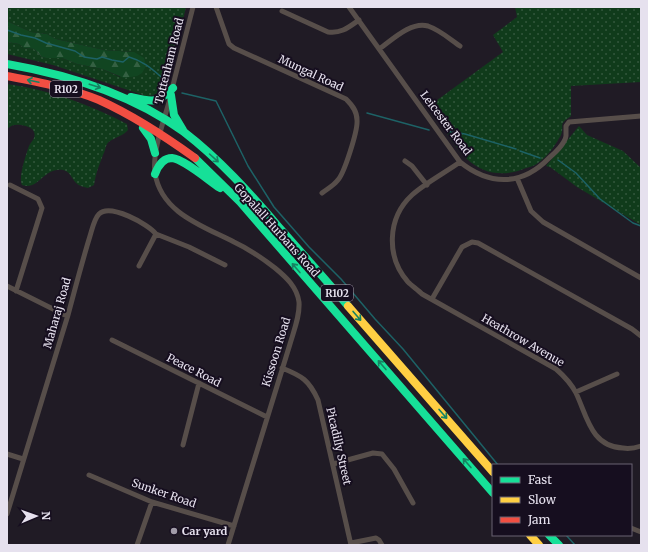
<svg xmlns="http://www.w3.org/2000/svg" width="648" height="552" font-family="Merriweather,serif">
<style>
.grass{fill:url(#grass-dots)}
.forest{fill:url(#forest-firs)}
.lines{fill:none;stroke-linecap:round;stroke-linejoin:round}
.stream{stroke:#1d6266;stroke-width:1.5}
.street{stroke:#574e4a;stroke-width:5}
.fast{stroke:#16e098;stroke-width:8}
.slow{stroke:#ffcf43;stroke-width:8}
.jam{stroke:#f24e42;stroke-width:8}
.oneway{stroke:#168262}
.poi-dot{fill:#a19ca8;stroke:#160e1f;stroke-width:1.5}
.labels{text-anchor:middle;stroke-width:4;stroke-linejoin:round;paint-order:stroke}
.shield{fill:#160e1f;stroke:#a8a2b0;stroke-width:1}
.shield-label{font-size:10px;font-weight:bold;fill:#e6e1ee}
.street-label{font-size:11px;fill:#e6e1ee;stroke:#160e1f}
.poi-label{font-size:11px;font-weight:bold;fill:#e6e1ee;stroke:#160e1f;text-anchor:start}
</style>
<defs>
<pattern id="grass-dots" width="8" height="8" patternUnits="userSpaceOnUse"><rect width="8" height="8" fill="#103b1b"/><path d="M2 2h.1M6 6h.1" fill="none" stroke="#33573c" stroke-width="1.8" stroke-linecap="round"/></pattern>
<pattern id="forest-firs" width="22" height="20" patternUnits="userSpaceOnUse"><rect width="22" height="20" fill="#114521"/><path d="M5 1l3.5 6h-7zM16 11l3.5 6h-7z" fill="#346042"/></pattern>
</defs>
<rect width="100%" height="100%" fill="#201b25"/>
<!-- grass -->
<path class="grass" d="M7,7h179c-4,16 -16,75 -26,84 -4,4 -8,5 -14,5l-93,-31 -46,-11v-12l12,2 5,4 10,1 8,8 4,1h16l15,6 25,5 18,8 14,-25 -30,-2 -48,-11 -9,-5 -16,-2 -24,-11z
M515,7h126v75l-70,4v30c-14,10 -6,7 -10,19 -6,11 -13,21 -23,28 -4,3 -8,4 -12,5 -21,9 -42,7 -59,-9 -14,-14 -27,-37 -38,-53l74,-54 -10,-17 24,-18z
M7,84c43,6 82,20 120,40l1,6c-5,6 -12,7 -18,11 -5,3 -4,9 -7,14 -4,11 -7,17 -9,30l-6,3c-4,-1 -9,-2 -12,-5 -4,-4 -6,-12 -13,-13 -20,-3 -24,21 -41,15 -4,-8 4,-30 7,-39 1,-3 4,-5 5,-8 3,-9 -6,-12 -13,-13 -6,-1 -10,0 -14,4z
M579,126l8,9 36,16 18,17v57l-64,-38 -27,-20 -4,-1z"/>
<!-- forest -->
<path class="forest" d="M7,21l24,11 16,2 9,5 48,11 30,2 10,6 2,8 -4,7 -5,3 -13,2 -22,-9 -25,-5 -15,-6h-16l-4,-1 -8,-8 -10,-1 -5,-4 -12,-2z"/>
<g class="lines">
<!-- stream -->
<path class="stream" d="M7,30l14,5 14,3 11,5 29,8 9,6 13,2 5,-2 10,3 11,2 6,-5c15,4 25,14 37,24
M182,93l34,8 32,65 26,41 35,40 32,32 34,40 28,30 95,116
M367,113l62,17
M446,131l19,3 51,15
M520,151l20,7
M558,160l18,13 24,26 33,24 8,3
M566,535l9,10"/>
<!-- street -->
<path class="street" d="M216,7l13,37 5,4 112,51c6,6 11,12 11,21 1,10 -13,55 -20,61 -4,5 -10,8 -15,12
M349,7l111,155c30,24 62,24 89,-4 6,-5 16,-15 17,-22 0,-3 0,-7 0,-10l3,-4 72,-6
M282,11l46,21c13,2 21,-5 31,-12
M379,49c13,-9 32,-28 49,-23 12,4 23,14 32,20
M172,89l21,-82
M170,99c-6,21 -18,53 -15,74 6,40 48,53 79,69 15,7 28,16 41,26 11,9 22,19 24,34 1,14 -5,28 -9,42l-62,201
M405,161l7,5 15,19
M460,162c-14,10 -36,22 -48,33 -25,23 -26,62 -4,87 4,4 10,8 14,12l134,75c8,7 15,14 20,24 11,23 15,54 47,55 6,1 12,0 18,-2
M517,178l14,33 12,11 98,56
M10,185l28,14 4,9 -26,83
M156,234l33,13 36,18
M7,286l60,30
M432,299l30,-52 10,-5 6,1 154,86 9,7
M112,340l155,77
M282,368c20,8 27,12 36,32l33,145
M576,392l41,-18
M183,445l16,-62
M7,454l16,5
M333,464l40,-11 9,1 12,15 19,34
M89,475l63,27 82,24
M7,514c20,-66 41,-132 61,-199 7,-26 14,-53 22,-79 2,-6 4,-17 9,-22 11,-11 49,10 57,20l-17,32
M631,528l10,4
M351,543l25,-5 3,2 3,5
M137,545l15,-43"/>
<!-- fast -->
<path class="fast" d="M7,64c63,11 125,30 177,68 35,27 65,60 94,94 23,26 47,53 70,80
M171,95l3,20 9,15
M131,97c21,5 27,7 42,-9
M143,128l8,11 4,14
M195,158l45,44 253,291
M155,174c3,-8 8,-16 17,-16 12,1 37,23 48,30
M549,535l10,10"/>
<!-- slow -->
<path class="slow" d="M348,306l145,166
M530,535l9,10"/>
<!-- jam -->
<path class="jam" d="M7,76c31,6 63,12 92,24 33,15 67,37 96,58"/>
</g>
<!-- one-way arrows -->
<defs><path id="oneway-shaft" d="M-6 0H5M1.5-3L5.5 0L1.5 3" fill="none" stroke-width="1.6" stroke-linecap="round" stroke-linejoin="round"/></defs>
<g class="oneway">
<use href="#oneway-shaft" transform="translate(33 81) rotate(-168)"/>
<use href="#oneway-shaft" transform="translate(95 86) rotate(18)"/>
<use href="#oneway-shaft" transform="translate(214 158) rotate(42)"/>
<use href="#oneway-shaft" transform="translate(296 268) rotate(-131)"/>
<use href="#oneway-shaft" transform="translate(357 316) rotate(49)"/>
<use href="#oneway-shaft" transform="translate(382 365) rotate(-131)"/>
<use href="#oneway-shaft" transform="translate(443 414) rotate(49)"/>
<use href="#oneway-shaft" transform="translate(467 463) rotate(-131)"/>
</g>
<!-- markers -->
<circle class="poi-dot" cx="174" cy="531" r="4"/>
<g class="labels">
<!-- shield labels -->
<g class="shield">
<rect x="50" y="81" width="32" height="16" rx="3"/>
<rect x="321" y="285" width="32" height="16" rx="3"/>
</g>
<g class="shield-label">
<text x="66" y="93">R102</text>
<text x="337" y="297">R102</text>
</g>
<!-- street labels -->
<g class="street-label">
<text transform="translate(169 61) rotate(-76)" y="4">Tottenham Road</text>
<text transform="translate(311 73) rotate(25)" y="4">Mungal Road</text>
<text transform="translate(446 123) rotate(53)" y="4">Leicester Road</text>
<text transform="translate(277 230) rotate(48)" y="4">Gopalall Hurbans Road</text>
<text transform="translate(57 313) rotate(-74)" y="4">Maharaj Road</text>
<text transform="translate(523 340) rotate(30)" y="4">Heathrow Avenue</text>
<text transform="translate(276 352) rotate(-73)" y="4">Kissoon Road</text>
<text transform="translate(194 370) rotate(27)" y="4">Peace Road</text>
<text transform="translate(339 446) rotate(77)" y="4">Picadilly Street</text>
<text transform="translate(164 493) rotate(19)" y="4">Sunker Road</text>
</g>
<!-- poi labels -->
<g class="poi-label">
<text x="182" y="535">Car yard</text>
</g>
</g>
<!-- border -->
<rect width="648" height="552" fill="none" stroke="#e6e1ee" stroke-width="16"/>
<!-- legend -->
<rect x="492" y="464" width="140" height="72" fill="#160e1f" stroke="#696272"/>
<rect x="500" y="477" width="20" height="6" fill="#16e098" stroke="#696272"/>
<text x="528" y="484" font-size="12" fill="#e6e1ee">Fast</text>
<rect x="500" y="497" width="20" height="6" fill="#ffcf43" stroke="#696272"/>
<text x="528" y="504" font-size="12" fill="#e6e1ee">Slow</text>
<rect x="500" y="517" width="20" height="6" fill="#f24e42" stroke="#696272"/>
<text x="528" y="524" font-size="12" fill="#e6e1ee">Jam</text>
<!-- north arrow -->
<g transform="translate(36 516) rotate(88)" stroke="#160e1f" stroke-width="3" paint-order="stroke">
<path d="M0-3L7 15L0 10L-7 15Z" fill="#e6e1ee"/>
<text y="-6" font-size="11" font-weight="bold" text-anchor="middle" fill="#e6e1ee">N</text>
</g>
</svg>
